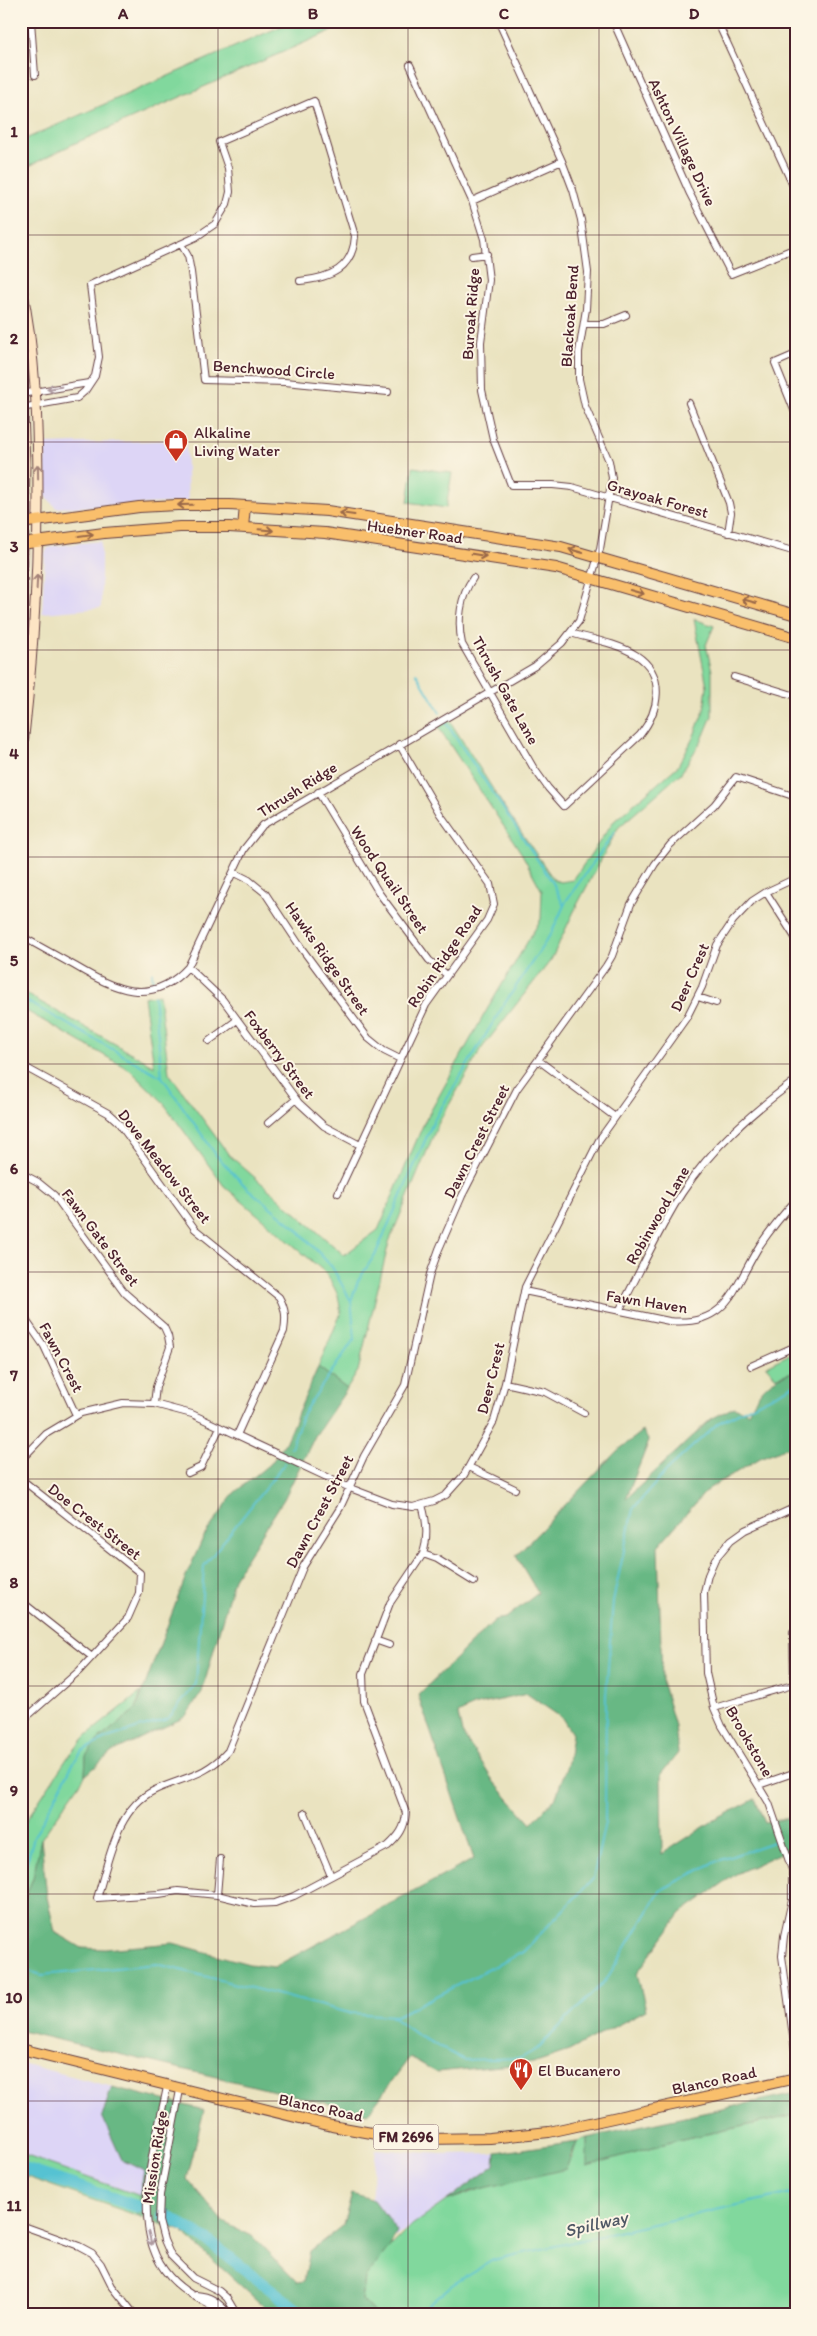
<svg xmlns="http://www.w3.org/2000/svg" width="817" height="2336" font-family="Itim,sans-serif">
<style>
.built{fill:#ddd5f6}
.green{fill:#81d89d;stroke:#667c64}
.forest{fill:#68b884;stroke:#596c58;fill-rule:evenodd}
.lines{fill:none;stroke-linecap:round;stroke-linejoin:round}
.stream{stroke:#57c2d2;stroke-width:2}
.river{stroke:#57c2d2;stroke-width:12}
.minor-casing{stroke:#623c41;stroke-width:8}
.secondary-casing{stroke:#623c41;stroke-width:11}
.primary-casing{stroke:#623c41;stroke-width:12}
.minor{stroke:#fff;stroke-width:6}
.secondary{stroke:#fde5c4;stroke-width:9}
.primary{stroke:#f9bf6c;stroke-width:10}
.oneway{stroke:#ae9aa0}
.oneway2{stroke:#a48278}
.oneway3{stroke:#996748}
.grid{fill:none;stroke:#4a1f2b;stroke-width:1;stroke-opacity:0.55}
.labels{text-anchor:middle;stroke-width:4;stroke-linejoin:round;paint-order:stroke}
.shield{fill:#fcf5e5;stroke:#7f5f63;stroke-width:1}
.shield-label{font-size:15px;font-weight:bold;fill:#4a1f2b}
.street-label{font-size:16px;fill:#4a1f2b;stroke:#fcf5e5}
.poi-label{font-size:16px;fill:#4a1f2b;stroke:#fcf5e5;text-anchor:start}
.water-label{font-size:18px;font-style:italic;fill:#4f5865;stroke:#fcf5e5}
.neatline{fill:none;stroke:#4a1f2b;stroke-width:2}
.grid-label{font-size:16px;text-anchor:middle;font-weight:bold;fill:#4a1f2b}
</style>
<rect width="100%" height="100%" fill="#fcf5e5"/>
<filter id="ink" filterUnits="userSpaceOnUse"><feTurbulence type="fractalNoise" baseFrequency=".02" numOctaves="2"/><feDisplacementMap in="SourceGraphic" scale="10" xChannelSelector="R" yChannelSelector="G"/><feConvolveMatrix kernelMatrix="1 2 1 2 8 2 1 2 1" color-interpolation-filters="sRGB"/></filter>
<filter id="wash" filterUnits="userSpaceOnUse"><feTurbulence type="fractalNoise" baseFrequency=".0096" numOctaves="4" result="noise"/><feDisplacementMap in="SourceGraphic" scale="20" xChannelSelector="R" yChannelSelector="G"/><feGaussianBlur stdDeviation="1.12" result="paint"/><feColorMatrix in="noise" values="0 0 0 0 0 0 0 0 0 0 0 0 0 0 0 0 0 1.4 0 .05"/><feComposite in="paint" operator="in"/></filter>
<g filter="url(#wash)">
<rect width="100%" height="100%" fill="#eae3c0"/>
<!-- built -->
<path class="built" d="M186,440l2,62 -132,6 -10,-12 -1,-52z
M101,541v67l-59,5 3,-60 3,-5 6,-2z
M21,2063l134,35 -15,98 -119,-42z
M376,2149l64,5 56,-1 -1,12 -130,94z"/>
<!-- green -->
<path class="green" d="M293,21h61l-283,124 -50,25v-29z
M413,467l39,6 -6,35 -38,-6z
M694,619l20,7 -8,19 6,26v45l-10,24 -21,33 -63,55 -41,77 -26,55 -69,88 -43,74 -50,120 -31,129 -11,18 -29,-22 23,-54 -3,-18 -11,-21 -103,-88 -62,-85 -32,-31 -109,-62v-17l133,75 -10,-69 15,-3 10,79 60,82 115,100 34,-25 46,-107 61,-110 56,-94 1,-28 -20,-37 -85,-129 11,-7 60,95 46,67 7,2 12,-2 40,-58 65,-56 15,-28 11,-28 3,-24z
M796,1351v20l-20,6 -10,-11z
M141,1692l-5,17 -38,31 -12,16 -1,20 -44,63 -8,39 -12,30v-76l4,-10 43,-65 19,-22z
M796,2115v200h-420l-14,-15 3,-23 24,-29 23,-23 34,-24 126,-43 5,-17 10,-3 1,27 90,-25z
M21,2154l119,42 -4,19 -115,-40z"/>
<!-- forest -->
<path class="forest" d="M318,1367l29,22 -32,47 -31,63 -50,79 -32,114 -17,25 -73,35 -27,24 1,-20 12,-16 38,-31 50,-133 17,-38 31,-45 38,-31 13,-19z
M796,1371v73l-34,13 -54,32 -50,57 4,135 13,45 3,27 -17,21 1,80 51,-33 42,-22 10,24 31,-7v30l-60,28 -55,39 -44,60 9,37 -77,41 -36,12 -97,9 -26,-15 -42,56 -347,-82v-123l12,-30 8,-39 6,58 8,35 27,16 23,1 68,-6 76,21 25,3 200,-108 -56,-164 77,-75 11,-2 32,-25 -22,-37 101,-105 26,-20 6,10 -23,58 85,-80 23,-12 14,6c13,-25 20,-34 48,-42zM527,1694l35,24 10,16 -4,28 -12,35 -25,27 -37,-42 -32,-49 -4,-19 15,-8z
M112,2087l92,23 -17,69 36,43 29,14 45,46 7,-1 6,-30 33,-26 9,-32 22,7 23,31 -8,17 -24,30 -3,22 14,15h-103l-92,-84 -45,-16 8,-44 -22,-11 -20,-44z
M796,2093v22l-118,25 -91,26v-28z
M577,2141l-11,28 -94,22 -26,10 49,-36 1,-12z"/>
<g class="lines">
<!-- stream -->
<path class="stream" d="M416,673l24,40
M446,723l107,160 11,23
M152,972l1,12
M154,995l8,82
M21,998l141,79 54,78 31,33 49,40 36,39 19,34 4,37 -52,75 -12,35
M351,1301l7,-20 18,-28 58,-133 71,-117 47,-71 14,-31 49,-69
M787,1837l9,-3
M21,1883l13,-46 40,-75 8,-11 25,-13 61,-19 28,-35 8,-118 81,-103
M21,1969l21,6 115,-11 193,49 46,3 127,-64 70,-73 12,-57 1,-127 7,-94 20,-92 35,-40 50,-46 78,-39
M391,2016l26,19 47,25 57,-2 16,-9 69,-69 55,-90 54,-28 61,-21
M416,2315l36,-30 41,-25 303,-68"/>
<!-- river -->
<path class="river" d="M21,2168l118,39
M164,2214l43,26 97,75"/>
</g>
</g>
<g filter="url(#ink)">
<g class="lines">
<!-- minor casing -->
<g class="minor-casing">
<path id="minor" d="M31,21l4,54
M613,21l77,173 41,80 65,-26
M717,21l79,171
M614,25l8,-4
M410,65l62,136 12,38 5,41 -8,62 1,48 11,49 18,46h42l19,2 224,65
M472,201l90,-40
M181,244l7,12 3,16 13,108 81,2 103,10
M472,256l15,-2
M584,324h20l22,-9
M796,354l-21,9 21,52
M21,394l68,-11
M689,403l40,100 2,10 -3,20
M21,408l56,-10 8,-7 10,-15 4,-19 -9,-72 106,-48 19,-13 12,-20 3,-12 -2,-24 -9,-26 95,-41 41,135c-2,33 -25,42 -55,45
M473,578c-13,18 -16,44 -11,66l71,123 15,21 16,18 76,-71c19,-24 27,-60 -4,-80 -19,-12 -45,-16 -66,-22
M734,677l62,19
M318,792l61,101 50,67 18,15
M233,872l16,8 16,13 37,56 66,89 16,13 16,8
M766,892l30,47
M21,936c18,10 36,20 54,30 39,23 76,42 113,1l56,-118 19,-24 272,-159 27,-23 17,-22 21,-72 12,-71 -3,-17 -24,-55 -6,-27v-27l7,-43 2,-37 -7,-52 -8,-30 -11,-29 -61,-134
M188,967l35,33 76,103 25,23 36,19
M698,997l18,6
M209,1041l28,-21
M538,1060l77,57
M21,1065l87,48 10,9 77,107 84,68c7,12 7,21 5,34l-47,104
M268,1123l28,-24
M21,1173l17,9 16,13 71,98 39,34 4,9 2,11 -14,40 -2,17
M338,1193l88,-188 61,-85 7,-16 -4,-20 -50,-70 -41,-70
M524,1291l145,30c60,6 65,-35 91,-76 11,-16 23,-31 36,-45
M619,1311c21,-39 40,-82 63,-118 30,-46 70,-81 114,-113
M21,1313l23,33 32,69
M751,1366l45,-20
M505,1383l40,9 39,21
M21,1460l25,-26 35,-21 42,-10 31,1 38,10 158,74 42,16 21,3 21,-6 12,-6 18,-20 30,-54 11,-38 20,-96 74,-147 88,-123 15,-30 15,-42 16,-24 19,-20 14,-9 30,-14
M469,1467l46,22
M188,1473l13,-6 19,-40
M21,1479l119,94 -1,20 -11,25 -49,53 -58,51
M422,1505c5,16 6,33 1,49l-33,49 -27,71 1,27 42,112c-1,15 -7,23 -18,33l-94,50 -19,7 -21,1 -37,-9 -39,-4 -19,3 -62,4c12,-37 19,-90 58,-108 29,-13 51,-14 73,-39l75,-184 37,-59 24,-52 41,-71 25,-111 9,-25 23,-53 55,-107 89,-123 6,-10 19,-52 24,-40 15,-19 44,-40 22,-28 60,20
M796,1507l-51,23 -14,10 -16,19 -7,16 -4,17 2,81 8,35 8,18 47,77 23,67v30l-8,36 -2,20 14,102
M423,1554l14,5 37,23
M21,1601l71,56
M793,1633l1,51
M375,1640l14,5
M714,1708l82,-24
M759,1785l37,-13
M305,1813l26,63
M217,1895l3,-36
M791,2006l5,11
M167,2087c-11,56 -41,143 3,190 16,18 41,28 61,38
M180,2090l-20,105 -1,26 5,19 7,16 22,22 26,13 8,7 10,17
M21,2225l58,21 13,7 9,11 11,22 23,29
M196,2295c15,1 22,7 32,18"/>
</g>
<!-- secondary casing -->
<g class="secondary-casing">
<path id="secondary" d="M21,284c15,70 17,140 17,211 0,90 -6,177 -17,266
M21,361l4,103 -4,173"/>
</g>
<!-- primary casing -->
<g class="primary-casing">
<path id="primary" d="M21,523l118,-16 38,-2h53l97,6 234,36 235,68
M243,528l2,-22
M21,544l83,-11 76,-6h49l96,6 231,35 240,70
M21,2049l311,77 62,11 33,2 63,-1 59,-6 247,-54"/>
</g>
<!-- minor -->
<use href="#minor" class="minor"/>
<!-- secondary -->
<use href="#secondary" class="secondary"/>
<!-- primary -->
<use href="#primary" class="primary"/>
</g>
<!-- one-way arrows -->
<defs><path id="oneway-shaft" d="M-6 0H5M1.5-3L5.5 0L1.5 3" fill="none" stroke-width="1.6" stroke-linecap="round" stroke-linejoin="round" transform="scale(1.25)"/></defs>
<g class="oneway">
<use href="#oneway-shaft" transform="translate(54 388) rotate(170)"/>
<use href="#oneway-shaft" transform="translate(150 2238) rotate(76)"/>
</g>
<g class="oneway2">
<use href="#oneway-shaft" transform="translate(38 472) rotate(-91)"/>
<use href="#oneway-shaft" transform="translate(37 582) rotate(-87)"/>
</g>
<g class="oneway3">
<use href="#oneway-shaft" transform="translate(185 505) rotate(179)"/>
<use href="#oneway-shaft" transform="translate(347 514) rotate(-172)"/>
<use href="#oneway-shaft" transform="translate(266 530) rotate(5)"/>
<use href="#oneway-shaft" transform="translate(86 535) rotate(-8)"/>
<use href="#oneway-shaft" transform="translate(576 551) rotate(-164)"/>
<use href="#oneway-shaft" transform="translate(479 555) rotate(9)"/>
<use href="#oneway-shaft" transform="translate(637 592) rotate(16)"/>
<use href="#oneway-shaft" transform="translate(749 601) rotate(-164)"/>
</g>
</g>
<!-- grid -->
<path class="grid" d="M218,21v2294M408,21v2294M599,21v2294M21,235h775M21,442h775M21,650h775M21,857h775M21,1064h775M21,1272h775M21,1479h775M21,1686h775M21,1894h775M21,2101h775"/>
<!-- icons -->
<defs>
<g id="shop-pin" transform="scale(1.25)"><path d="M0 17L-7.5 6A9.5 9.5 0 1 1 7.5 6Z" fill="#c8321e" stroke="#fcf5e5"/><path d="M-5-2.5h2.3a2.7 3.5 0 0 1 5.4 0H5L5.5 6h-11ZM-1.5-2.5h3a1.5 2.3 0 0 0-3 0Z" fill="#fff"/></g>
<g id="restaurant-pin" transform="scale(1.25)"><path d="M0 17L-7.5 6A9.5 9.5 0 1 1 7.5 6Z" fill="#c8321e" stroke="#fcf5e5"/><path d="M-5-6h1v4h1v-4h1v4h1v-4h1v5L-1.5 .5V6h-2V.5L-5-1ZM5-6V6H3V1.5H1.5Q1.5-4 5-6Z" fill="#fff"/></g>
</defs>
<g fill-rule="evenodd">
<use href="#shop-pin" x="176" y="441"/>
<use href="#restaurant-pin" x="521" y="2070"/>
</g>
<g class="labels">
<!-- shield labels -->
<rect class="shield" x="373.5" y="2124.5" width="65" height="25" rx="4"/>
<g class="shield-label">
<text x="406" y="2142">FM 2696</text>
</g>
<!-- street labels -->
<g class="street-label">
<text transform="translate(683 142) rotate(65)" y="6">Ashton Village Drive</text>
<text transform="translate(470 314) rotate(-86)" y="6">Buroak Ridge</text>
<text transform="translate(569 316) rotate(-86)" y="6">Blackoak Bend</text>
<text transform="translate(274 369) rotate(4)" y="6">Benchwood Circle</text>
<text transform="translate(658 498) rotate(16)" y="6">Grayoak Forest</text>
<text transform="translate(415 531) rotate(8)" y="6">Huebner Road</text>
<text transform="translate(506 690) rotate(61)" y="6">Thrush Gate Lane</text>
<text transform="translate(297 789) rotate(-32)" y="6">Thrush Ridge</text>
<text transform="translate(390 879) rotate(56)" y="6">Wood Quail Street</text>
<text transform="translate(444 956) rotate(-56)" y="6">Robin Ridge Road</text>
<text transform="translate(328 958) rotate(55)" y="6">Hawks Ridge Street</text>
<text transform="translate(689 977) rotate(-66)" y="6">Deer Crest</text>
<text transform="translate(280 1054) rotate(53)" y="6">Foxberry Street</text>
<text transform="translate(476 1141) rotate(-63)" y="6">Dawn Crest Street</text>
<text transform="translate(165 1166) rotate(52)" y="6">Dove Meadow Street</text>
<text transform="translate(657 1215) rotate(-60)" y="6">Robinwood Lane</text>
<text transform="translate(101 1237) rotate(53)" y="6">Fawn Gate Street</text>
<text transform="translate(647 1301) rotate(9)" y="6">Fawn Haven</text>
<text transform="translate(62 1357) rotate(62)" y="6">Fawn Crest</text>
<text transform="translate(490 1378) rotate(-76)" y="6">Deer Crest</text>
<text transform="translate(319 1511) rotate(-62)" y="6">Dawn Crest Street</text>
<text transform="translate(95 1521) rotate(38)" y="6">Doe Crest Street</text>
<text transform="translate(750 1741) rotate(60)" y="6">Brookstone</text>
<text transform="translate(714 2080) rotate(-12)" y="6">Blanco Road</text>
<text transform="translate(321 2107) rotate(12)" y="6">Blanco Road</text>
<text transform="translate(154 2157) rotate(-81)" y="6">Mission Ridge</text>
</g>
<!-- poi labels -->
<g class="poi-label">
<text x="194" y="438">Alkaline<tspan x="194" dy="18">Living Water</tspan></text>
<text x="538" y="2076">El Bucanero</text>
</g>
<!-- water labels -->
<g class="water-label">
<text transform="translate(596 2224) rotate(-13)" y="6">Spillway</text>
</g>
</g>
<!-- margin -->
<rect width="817" height="2336" fill="none" stroke="#fcf5e5" stroke-width="55"/>
<rect x="28" y="28" width="762" height="2280" class="neatline"/>
<g class="grid-label">
<text x="123" y="19">A</text>
<text x="313" y="19">B</text>
<text x="504" y="19">C</text>
<text x="694" y="19">D</text>
<text x="14" y="137">1</text>
<text x="14" y="344">2</text>
<text x="14" y="552">3</text>
<text x="14" y="759">4</text>
<text x="14" y="966">5</text>
<text x="14" y="1174">6</text>
<text x="14" y="1381">7</text>
<text x="14" y="1588">8</text>
<text x="14" y="1796">9</text>
<text x="14" y="2003">10</text>
<text x="14" y="2211">11</text>
</g>
</svg>
